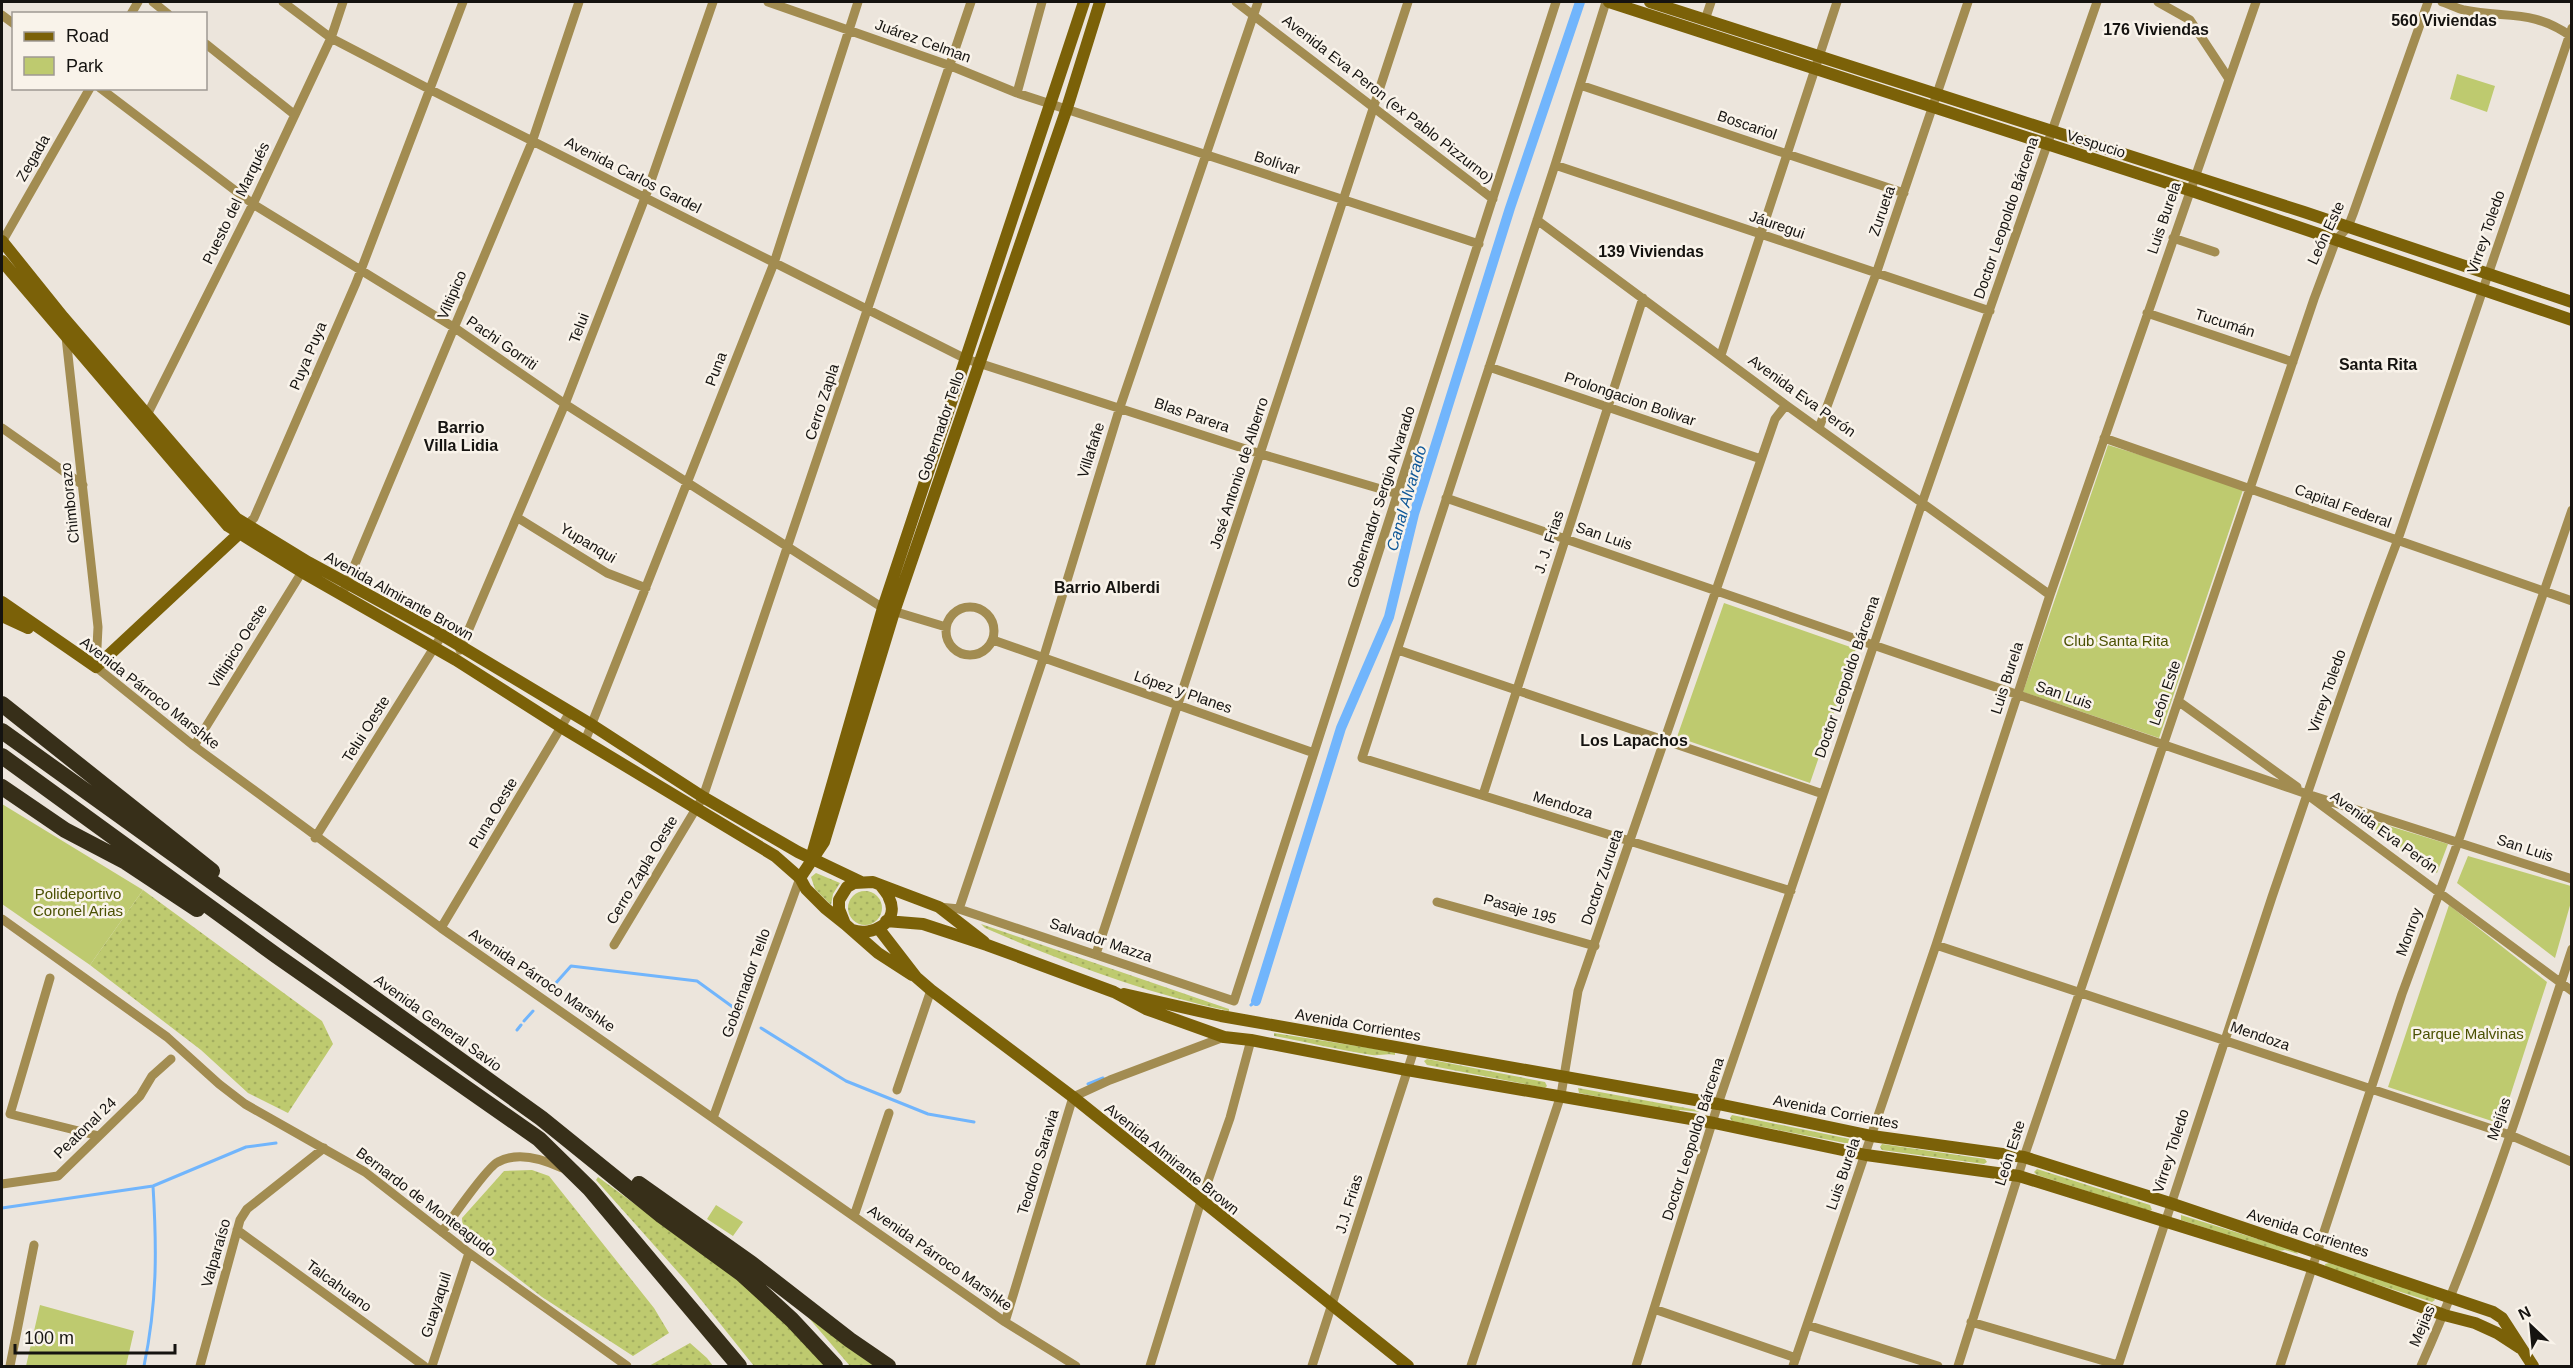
<svg xmlns="http://www.w3.org/2000/svg" width="2573" height="1368" font-family="Helvetica,sans-serif">
<style>
.grass{fill:url(#grass-dots)}
.park{fill:#beca6f}
.lines{fill:none;stroke-linecap:round;stroke-linejoin:round}
.stream{stroke:#71b5fc;stroke-width:3}
.canal{stroke:#71b5fc;stroke-width:10}
.street{stroke:#a28c51;stroke-width:9}
.secondary{stroke:#7b6108;stroke-width:12}
.highway{stroke:#372f19;stroke-width:16}
.labels{text-anchor:middle;stroke-width:5;stroke-linejoin:round;paint-order:stroke}
.street-label{font-size:15px;fill:#151310;stroke:#f9f3ea}
.park-label{font-size:15px;fill:#4b5103;stroke:#f9f3ea}
.neighbourhood-label{font-size:16px;font-weight:bold;fill:#151310;stroke:#f9f3ea}
.water-label{font-size:16px;font-style:italic;fill:#0e5797;stroke:#f9f3ea}
</style>
<defs>
<pattern id="grass-dots" width="8" height="8" patternUnits="userSpaceOnUse" patternTransform="scale(1.5)"><rect width="8" height="8" fill="#beca6f"/><path d="M2 2h.1M6 6h.1" fill="none" stroke="#a2ad5f" stroke-width="1.8" stroke-linecap="round"/></pattern>
</defs>
<rect width="100%" height="100%" fill="#ece5dc"/>
<!-- grass -->
<path class="grass" d="M816,873l24,10 -7,11 -2,11 -16,-16 -4,-12z
M143,890l179,131 11,23 -45,69 -40,-20 -47,-43 -111,-85z
M848 908a17 17 0 1 1 34 0a17 17 0 1 1-34 0Z
M981,924l248,85v2c-84,-18 -166,-49 -244,-83z
M1274,1033l121,19v3c-8,-2 -15,1 -23,0 -33,-5 -66,-13 -98,-19z
M1427,1059l118,23 2,4 -2,2 -118,-23 -3,-4z
M1578,1088l119,22 3,2 -20,-2 -2,2 -99,-19z
M1732,1115l118,24 3,4 -3,1 -118,-23 -2,-3z
M1882,1144l103,15 2,3 -3,2 -102,-14 -2,-3z
M2037,1169l113,36 2,5 -3,1 -112,-36 -3,-3z
M532,1170l17,6 105,132 15,25 -36,23 -91,-59 -79,-61 -1,-18 42,-47z
M598,1177l161,118 68,71h-73l-68,-85 -90,-101z
M2181,1215l115,36 2,3 -13,-4 -7,1 -97,-31z
M2329,1263l104,34 2,3 -3,2 -106,-34 -1,-4z
M808,1317l70,49h-28z
M690,1343l17,15 6,8h-64z"/>
<!-- park -->
<path class="park" d="M2457,74l38,12 -8,26 -37,-13z
M2108,445l136,42 -85,251 -136,-46z
M1724,603l132,46 -46,134 -133,-46z
M2,804l141,86 -53,75 -88,-61z
M2363,818l85,26 -11,29 -78,-53z
M2468,856l103,30v16l-16,56 -98,-75z
M2449,905l98,77 -46,142 -113,-37z
M716,1205l27,17 -10,14 -26,-17z
M40,1305l94,26 -8,35h-100z"/>
<g class="lines">
<!-- stream -->
<path class="stream" d="M555,984l16,-18 126,15 44,32
M1251,1005l5,-4
M524,1021l9,-10
M761,1028l85,53 82,33 46,8
M517,1030l4,-5
M1088,1084l15,-6
M2,1208l151,-22 93,-39 30,-4
M144,1366c13,-63 13,-115 9,-180"/>
<!-- canal -->
<path class="canal" d="M1256,1001l85,-273 48,-111 25,-103 96,-306 70,-206"/>
<!-- street -->
<path class="street" d="M153,2l15,12
M283,2l48,36 100,52 535,269 295,95 137,40
M768,2l183,64 66,27 462,151
M1236,2l257,197
M1606,2l-51,163 -193,593 429,133
M2158,2l32,18 39,59
M2442,2c7,2 14,6 22,8 41,9 68,-2 108,27
M131,14l7,-12
M2,15l12,9
M1705,20l6,-18
M206,44l89,71
M1580,85l324,108
M100,88l153,116 202,124 110,76 318,204 63,19
M1017,93l25,-91
M1555,165l435,146
M1537,220l249,185 264,190
M2173,238l42,14
M2,242l88,-154
M2147,313l146,49
M66,337l32,290 -2,40 98,79 247,182 564,394 71,44
M1721,355l116,-353
M1489,367l272,92
M145,419l108,-215 78,-166 12,-36
M2,428l81,57
M1819,428l57,-154 92,-272
M2104,438l468,163
M1446,498l861,296 265,85
M518,518l89,55 39,15
M247,525l7,-7 102,-235 107,-281
M342,595l190,-453 47,-140
M946 631a24 24 0 1 1 48 0a24 24 0 1 1-48 0Z
M993,640l321,113
M460,650l105,-246 80,-206 68,-196
M1398,650l425,144
M2178,701l119,86
M585,741l189,-478 84,-261
M194,746l111,-179
M1483,795l160,-497
M2313,799l259,192
M315,838l127,-203
M1437,902l158,44
M939,907l20,2 275,92
M959,909l84,-250 77,-252 138,-405
M2,919l165,118 52,47 26,20 120,68 104,81 158,113
M441,928l129,-216
M614,945l89,-148 268,-795
M1936,945l574,190 62,27
M1096,954l312,-952
M50,978l-40,136 89,22
M1234,1001l322,-999
M897,1090l34,-100
M713,1118l87,-240
M2,1184l56,-8 82,-80 12,-20 19,-17
M854,1216l35,-103
M237,1230l187,136
M442,1232c10,-14 45,-65 56,-70 20,-11 45,-3 64,6
M1654,1309l142,49
M1005,1322l68,-225 37,-17 114,-43
M1971,1322l147,43
M1807,1325l131,41
M10,1366l24,-121
M200,1366l40,-146 7,-11 77,-61
M432,1366l37,-113
M1150,1366l51,-165 29,-83 21,-78
M1312,1366l102,-316
M1471,1366l90,-271 17,-104 197,-572 11,-14
M1636,1366l82,-262 204,-601 175,-501
M1793,1366l143,-421 114,-350 206,-593
M1958,1366l66,-209 290,-858 22,-59 12,-13 5,-13 75,-212
M2118,1366c50,-157 102,-313 154,-469 41,-119 80,-238 125,-355l175,-514
M2280,1366l122,-372 56,-152 114,-332
M2421,1366c60,-135 105,-277 151,-417"/>
<!-- secondary -->
<path class="secondary" d="M1609,2l580,188 383,130
M1650,2l654,210 268,90
M2,241l61,76 173,201 72,44 134,73 150,90 111,72 95,55 63,30
M2,261l226,265 74,46 154,88 105,67 214,129 25,22 6,11 19,19 20,16
M2,602l94,65 148,-138
M2,616l26,12
M812,855l71,-247 201,-606
M800,878l24,-36 70,-230 173,-504 33,-106
M886,921l37,3 64,21 127,47 32,17 78,28 27,3 156,30 307,53 152,32 153,21 292,91 133,48 31,8 22,10 23,15
M879,929l37,48 15,13 142,107 335,269
M852,930c20,7 49,-8 37,-32 -1,-4 -5,-8 -8,-12
M912,975l-34,-22 -33,-29 -6,-15v-9l8,-13 7,-4 19,-1 66,25 45,35
M1124,994l97,22 497,88 154,32 152,21 146,46 323,109 9,6 31,48"/>
<!-- highway -->
<path class="highway" d="M2,704l210,167
M2,731l539,387 120,97 81,59 50,46 43,46
M2,756l275,200 262,183 51,50 149,177
M2,787l63,43 61,32 71,47
M639,1184l113,80 98,76 38,26"/>
</g>
<g class="labels">
<!-- street labels -->
<g class="street-label">
<text transform="translate(923 41) rotate(20)" y="5">Juárez Celman</text>
<text transform="translate(1388 99) rotate(38)" y="5">Avenida Eva Peron (ex Pablo Pizzurno)</text>
<text transform="translate(1747 125) rotate(19)" y="5">Boscariol</text>
<text transform="translate(2096 144) rotate(18)" y="5">Vespucio</text>
<text transform="translate(33 158) rotate(-60)" y="5">Zegada</text>
<text transform="translate(1277 163) rotate(18)" y="5">Bolívar</text>
<text transform="translate(633 175) rotate(27)" y="5">Avenida Carlos Gardel</text>
<text transform="translate(236 203) rotate(-64)" y="5">Puesto del Marqués</text>
<text transform="translate(1882 211) rotate(-71)" y="5">Zurueta</text>
<text transform="translate(2006 218) rotate(-71)" y="5">Doctor Leopoldo Bárcena</text>
<text transform="translate(2164 218) rotate(-71)" y="5">Luis Burela</text>
<text transform="translate(1777 225) rotate(19)" y="5">Jáuregui</text>
<text transform="translate(2486 232) rotate(-71)" y="5">Virrey Toledo</text>
<text transform="translate(2326 233) rotate(-65)" y="5">León Este</text>
<text transform="translate(452 295) rotate(-67)" y="5">Viltipico</text>
<text transform="translate(2225 323) rotate(18)" y="5">Tucumán</text>
<text transform="translate(579 328) rotate(-69)" y="5">Telui</text>
<text transform="translate(502 343) rotate(35)" y="5">Pachi Gorriti</text>
<text transform="translate(308 356) rotate(-67)" y="5">Puya Puya</text>
<text transform="translate(716 369) rotate(-69)" y="5">Puna</text>
<text transform="translate(1802 396) rotate(36)" y="5">Avenida Eva Perón</text>
<text transform="translate(1630 399) rotate(19)" y="5">Prolongacion Bolivar</text>
<text transform="translate(822 402) rotate(-72)" y="5">Cerro Zapla</text>
<text transform="translate(1192 415) rotate(19)" y="5">Blas Parera</text>
<text transform="translate(941 426) rotate(-71)" y="5">Gobernador Tello</text>
<text transform="translate(1091 450) rotate(-72)" y="5">Villafañe</text>
<text transform="translate(1239 473) rotate(-72)" y="5">José Antonio de Alberro</text>
<text transform="translate(1381 497) rotate(-72)" y="5">Gobernador Sergio Alvarado</text>
<text transform="translate(70 503) rotate(-96)" y="5">Chimborazo</text>
<text transform="translate(2343 506) rotate(20)" y="5">Capital Federal</text>
<text transform="translate(1604 536) rotate(19)" y="5">San Luis</text>
<text transform="translate(1549 542) rotate(-72)" y="5">J. J. Frias</text>
<text transform="translate(588 543) rotate(31)" y="5">Yupanqui</text>
<text transform="translate(399 596) rotate(29)" y="5">Avenida Almirante Brown</text>
<text transform="translate(238 646) rotate(-58)" y="5">Viltipico Oeste</text>
<text transform="translate(1847 677) rotate(-71)" y="5">Doctor Leopoldo Bárcena</text>
<text transform="translate(2007 678) rotate(-72)" y="5">Luis Burela</text>
<text transform="translate(2327 691) rotate(-71)" y="5">Virrey Toledo</text>
<text transform="translate(1183 692) rotate(19)" y="5">López y Planes</text>
<text transform="translate(150 693) rotate(38)" y="5">Avenida Párroco Marshke</text>
<text transform="translate(2165 693) rotate(-71)" y="5">León Este</text>
<text transform="translate(2064 695) rotate(19)" y="5">San Luis</text>
<text transform="translate(366 729) rotate(-58)" y="5">Telui Oeste</text>
<text transform="translate(1563 805) rotate(17)" y="5">Mendoza</text>
<text transform="translate(493 813) rotate(-59)" y="5">Puna Oeste</text>
<text transform="translate(2384 832) rotate(36)" y="5">Avenida Eva Perón</text>
<text transform="translate(2525 848) rotate(18)" y="5">San Luis</text>
<text transform="translate(642 870) rotate(-59)" y="5">Cerro Zapla Oeste</text>
<text transform="translate(1602 877) rotate(-71)" y="5">Doctor Zurueta</text>
<text transform="translate(1520 909) rotate(16)" y="5">Pasaje 195</text>
<text transform="translate(2409 932) rotate(-70)" y="5">Monroy</text>
<text transform="translate(1101 940) rotate(19)" y="5">Salvador Mazza</text>
<text transform="translate(542 980) rotate(34)" y="5">Avenida Párroco Marshke</text>
<text transform="translate(746 983) rotate(-70)" y="5">Gobernador Tello</text>
<text transform="translate(438 1023) rotate(36)" y="5">Avenida General Savio</text>
<text transform="translate(1358 1025) rotate(10)" y="5">Avenida Corrientes</text>
<text transform="translate(2260 1036) rotate(19)" y="5">Mendoza</text>
<text transform="translate(1836 1112) rotate(11)" y="5">Avenida Corrientes</text>
<text transform="translate(2499 1119) rotate(-71)" y="5">Mejías</text>
<text transform="translate(85 1128) rotate(-44)" y="5">Peatonal 24</text>
<text transform="translate(1693 1139) rotate(-72)" y="5">Doctor Leopoldo Bárcena</text>
<text transform="translate(2171 1151) rotate(-72)" y="5">Virrey Toledo</text>
<text transform="translate(2010 1153) rotate(-72)" y="5">León Este</text>
<text transform="translate(1172 1159) rotate(39)" y="5">Avenida Almirante Brown</text>
<text transform="translate(1038 1162) rotate(-73)" y="5">Teodoro Saravia</text>
<text transform="translate(1843 1174) rotate(-71)" y="5">Luis Burela</text>
<text transform="translate(426 1202) rotate(37)" y="5">Bernardo de Monteagudo</text>
<text transform="translate(1349 1204) rotate(-73)" y="5">J.J. Frias</text>
<text transform="translate(2308 1233) rotate(18)" y="5">Avenida Corrientes</text>
<text transform="translate(216 1253) rotate(-74)" y="5">Valparaíso</text>
<text transform="translate(940 1258) rotate(35)" y="5">Avenida Párroco Marshke</text>
<text transform="translate(339 1286) rotate(36)" y="5">Talcahuano</text>
<text transform="translate(436 1305) rotate(-72)" y="5">Guayaquil</text>
<text transform="translate(2422 1326) rotate(-67)" y="5">Mejias</text>
</g>
<!-- park labels -->
<g class="park-label">
<text x="2116" y="646">Club Santa Rita</text>
<text x="78" y="899">Polideportivo<tspan x="78" dy="17">Coronel Arias</tspan></text>
<text x="2468" y="1039">Parque Malvinas</text>
</g>
<!-- neighbourhood labels -->
<g class="neighbourhood-label">
<text x="2444" y="26">560 Viviendas</text>
<text x="2156" y="35">176 Viviendas</text>
<text x="1651" y="257">139 Viviendas</text>
<text x="2378" y="370">Santa Rita</text>
<text x="461" y="433">Barrio<tspan x="461" dy="18">Villa Lidia</tspan></text>
<text x="1107" y="593">Barrio Alberdi</text>
<text x="1634" y="746">Los Lapachos</text>
</g>
<!-- water labels -->
<g class="water-label">
<text transform="translate(1406 498) rotate(-74)" y="6">Canal Alvarado</text>
</g>
</g>
<!-- border -->
<rect width="2573" height="1368" fill="none" stroke="#151310" stroke-width="6"/>
<!-- legend -->
<rect x="12" y="12" width="195" height="78" fill="#f9f3ea" stroke="#9e9993" stroke-width="1.5"/>
<rect x="24" y="32" width="30" height="9" fill="#7b6108" stroke="#9e9993" stroke-width="1.5"/>
<text x="66" y="42" font-size="18" fill="#151310">Road</text>
<rect x="24" y="57" width="30" height="18" fill="#beca6f" stroke="#9e9993" stroke-width="1.5"/>
<text x="66" y="72" font-size="18" fill="#151310">Park</text>
<!-- north arrow -->
<g transform="translate(2531 1326) rotate(334)" stroke="#f9f3ea" stroke-width="4.5" paint-order="stroke">
<path d="M0-4.5L10 22L0 15L-10 22Z" fill="#151310"/>
<text y="-9" font-size="16" font-weight="bold" text-anchor="middle" fill="#151310">N</text>
</g>
<!-- scale -->
<path d="M15 1344v9h160v-9" fill="none" stroke="#151310" stroke-width="3"/>
<text x="24" y="1344" font-size="18" fill="#151310" stroke="#f9f3ea" stroke-width="4.5" paint-order="stroke">100 m</text>
</svg>
